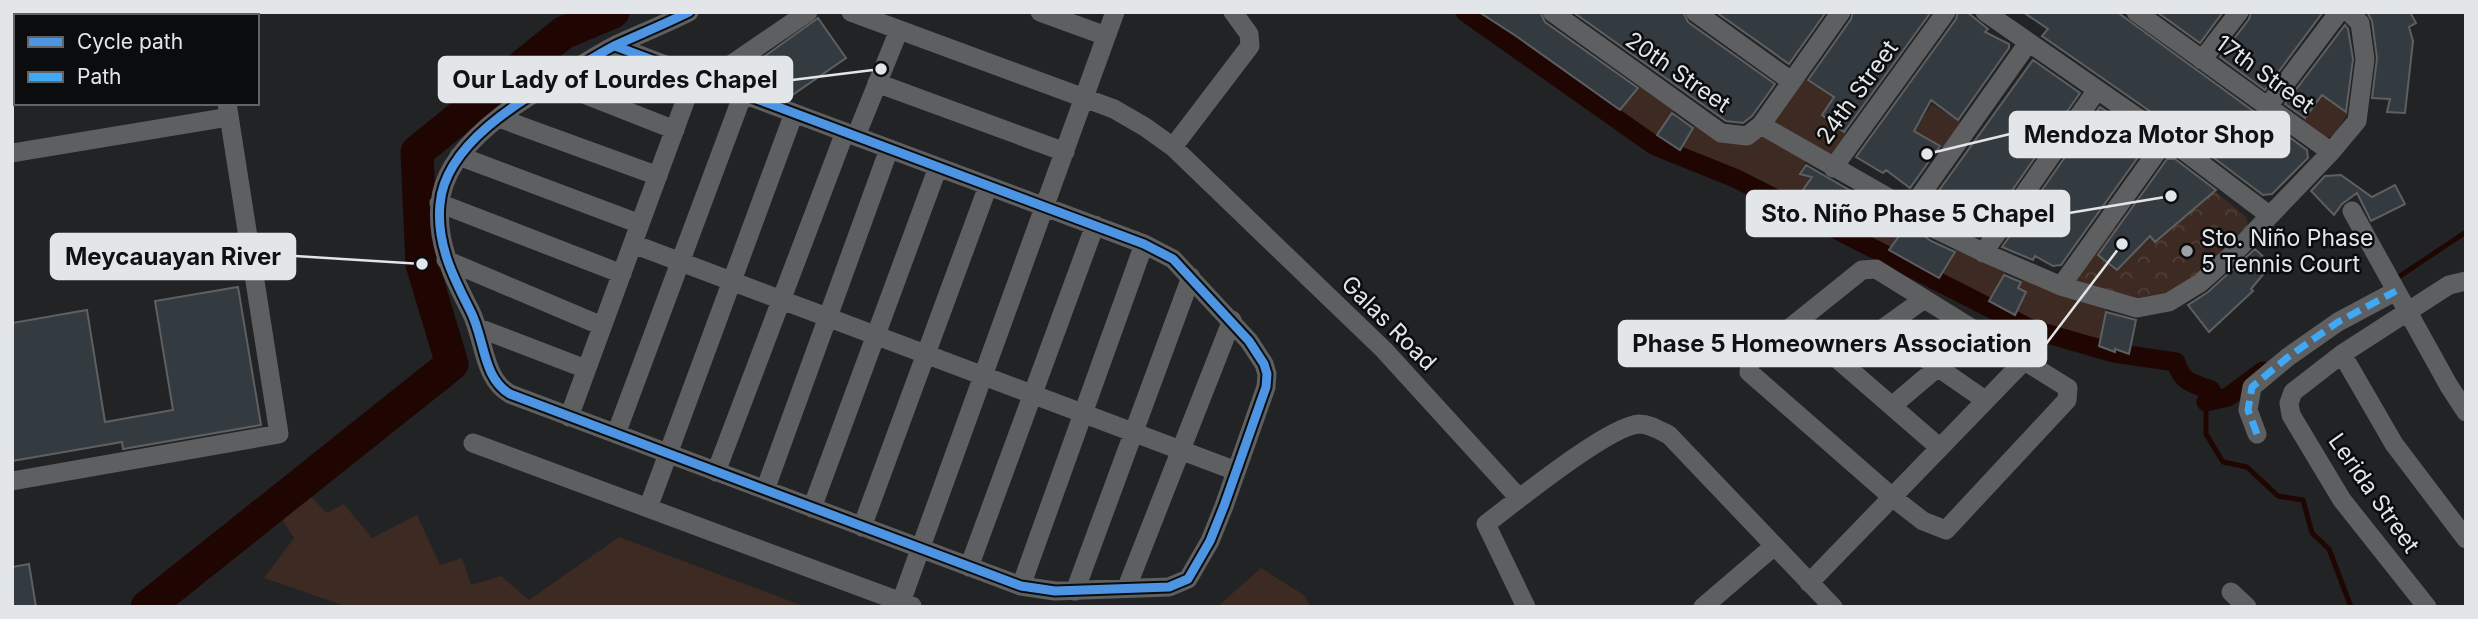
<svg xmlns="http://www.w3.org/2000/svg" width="2478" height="619" font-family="Inter,sans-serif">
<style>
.grass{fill:#3d2a22}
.forest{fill:url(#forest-crowns)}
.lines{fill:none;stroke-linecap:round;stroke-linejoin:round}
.stream{stroke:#1f0603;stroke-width:5}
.canal{stroke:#1f0603;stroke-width:19}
.river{stroke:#1f0603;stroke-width:33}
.building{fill:#343b40;stroke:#5d5f61;stroke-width:2}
.minor{stroke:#5e5f60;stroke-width:19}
.quiet{stroke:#3fa9f5;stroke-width:7;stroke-dasharray:14 7;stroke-linecap:butt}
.cycleway-casing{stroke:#0b0c0e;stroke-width:13}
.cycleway{stroke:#4d94e3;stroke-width:9}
.poi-dot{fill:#9fa2a4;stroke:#0b0c0e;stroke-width:2.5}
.labels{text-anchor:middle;stroke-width:5;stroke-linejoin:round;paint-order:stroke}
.street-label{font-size:23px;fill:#e3e6e8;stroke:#0b0c0e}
.poi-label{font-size:23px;fill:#e3e6e8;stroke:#0b0c0e;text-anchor:start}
.leader{fill:none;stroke:#e3e6e8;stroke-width:2.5}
.callout-dot{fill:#e3e6e8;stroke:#0b0c0e;stroke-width:2.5}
.callout{fill:#e3e6e8;stroke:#e3e6e8;stroke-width:2.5}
.callout-label{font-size:24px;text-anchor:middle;font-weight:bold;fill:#111}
</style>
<defs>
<pattern id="forest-crowns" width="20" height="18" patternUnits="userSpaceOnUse" patternTransform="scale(1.75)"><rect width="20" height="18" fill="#3d2a22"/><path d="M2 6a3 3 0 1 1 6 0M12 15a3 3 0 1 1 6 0" fill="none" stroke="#503f37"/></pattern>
</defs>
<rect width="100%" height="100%" fill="#212325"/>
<!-- grass -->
<path class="grass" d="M1802,78l32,19 -11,18 25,20 -14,22 -61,-36z
M1640,86l34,24 -17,25 -37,-25z
M2322,95l26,18 -14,23 -13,3 -19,-17z
M1932,104l30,19 -18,26 -30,-18z
M1695,124l66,7 45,29 -6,13 9,3 1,3 -16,25 -114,-54z
M1865,196l30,17h9l7,5 -22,32 -28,-17 14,-18 -17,-11z
M1956,249l50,24 -17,28 -50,-23z
M2024,277l81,28 1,6 -9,44 -82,-37 11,-25 -8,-5z
M309,495l18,18 17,-9 28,34 45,-23 23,50 22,-7 9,27 30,-9 28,24 90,-63 187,70h-458l-84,-29 30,-40 -13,-20z
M1261,568l43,27 7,12h-94z"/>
<!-- forest -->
<path class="forest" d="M2215,191l31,26 2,8c-29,27 -67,73 -109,74 -13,1 -53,-13 -68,-17l55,-68 29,27z"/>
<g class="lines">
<!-- stream -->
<path class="stream" d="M2400,276l66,-44
M2206,402v32l17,28 24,5 31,29 25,4 9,33 17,16 22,58"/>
<!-- canal -->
<path class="canal" d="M1465,12l190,134 82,33 294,150 83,24 62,9c6,21 16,21 35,28l-5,12
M2206,402l22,-5 35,-26"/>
<!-- river -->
<path class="river" d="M147,607l305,-243 -30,-100 -5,-112 146,-119 50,-21"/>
</g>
<!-- building -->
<path class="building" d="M1479,12h61l5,10 93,66 -18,22 -104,-74z
M1573,12h110l5,10 87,62 -23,32 -9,7 -17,-2z
M1716,12h110l-37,52z
M1853,12h78l-87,120 -22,-17 12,-18 -26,-17 43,-61z
M1958,12h9l21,17 -3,3 24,12v4l-51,72 -27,-20 -17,31 26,15 -30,42 -24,-18 -3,3 -27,-16 100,-138z
M2023,12h94l190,138 1,8 -36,36 -9,1 -89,-67 -132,-92 6,-7z
M2157,12h66l-23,31z
M2251,12h72l-58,78 -45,-33 29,-38z
M2367,12h43l6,11 -7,4 4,14 -8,72 -18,-1 3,-13 -18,-1 5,-40 -5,-37z
M818,18l28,40 -58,40 -6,-3 -24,-34z
M2345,25l3,4 5,30 -7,53 -24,-17 -17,23 -20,-14z
M2033,60l47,33 -99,142 -4,1 -34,-17 -16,-12z
M2100,107l44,30 2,9 -85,119 -8,1 -18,-10 -2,4 -31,-13z
M1672,113l21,15 -13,22 -23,-15z
M2167,159h8l41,31 -61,52 -5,-6 -33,34 -19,-15z
M1806,165l57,33 -5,6 17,11 -14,18 -38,-19 1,-3 -26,-14 14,-20 -12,-3z
M2341,175l31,22 23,-12 10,19 -34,17 -14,-28 -15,11 -8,11 -23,-24 14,-15z
M1908,224l23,17 24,11 -16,26 -50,-28z
M2255,249l12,11 -7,8 6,3 -15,18 2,2 -44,41 -21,-27 20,-13z
M2004,275l17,7 -3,6 8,4 -11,23 -26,-14z
M238,287l23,138 -138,24 -1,-7 -110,19v-138l75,-13 18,112 68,-12 -18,-109z
M2106,312l30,8 -7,34 -14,-5v3l-16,-6z
M29,564l7,43h-24v-40z"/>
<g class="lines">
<!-- minor -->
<path class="minor" d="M211,12l1,4
M851,12l263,97 31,18 28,20 211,203 135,148
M1040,12l66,24
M1552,12l169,121 26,3 14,-11 80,-113
M1695,12l96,69
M1985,12l182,126 102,77
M2136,12l195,140
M615,46l529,198 29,15 76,82 15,23 3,10 -1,13 -42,119 -14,35 -22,38 -19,8 -114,4 -34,-5 -511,-192c-28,-16 -25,-56 -40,-84 -17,-33 -34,-67 -30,-106 5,-61 83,-105 130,-132 15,-9 30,-19 46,-27 24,-11 49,-21 73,-33
M2202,60l37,-48
M707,81l101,-69
M553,82l122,48
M877,83l188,69
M2268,106l71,-94
M499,118l159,58
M1761,125l149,85 27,20 50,24 74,32 76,22 32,-6 31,-19 36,-32 95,-99 26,-31 8,-62 -5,-36 -11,-11
M856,136l43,-106
M1173,147l77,-101 -1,-12 -16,-22
M12,153l217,-36
M459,156l181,68
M1833,168l113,-156
M439,203l183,71
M1910,210l118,-167
M2352,211l97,175 17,26
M633,244l603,227
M1983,253l114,-163
M446,260l156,66
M1876,269l192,119 -1,12 -121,130 -23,-9 -31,-24 -143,-125 2,-13 111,-89z
M2061,286l106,-148
M1796,323l144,125
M479,328l107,41
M1882,329l103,71
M2342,354l52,90 72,95
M1839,360l85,-61
M1892,406l46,-39
M569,417l125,-340
M616,434l127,-340
M2257,434l-9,-24 4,-23 36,-30 50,-35 58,-31
M473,443l439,163
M716,472l129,-340
M12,481l267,-47 -52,-331
M765,490l124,-341
M648,508l146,-395
M812,508l126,-341
M862,527l126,-341
M969,567l126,-342
M1809,583l215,-222
M1021,586l123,-342
M1127,587l105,-267
M1075,591l116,-314
M2231,592l16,15
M901,602l214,-590
M1526,607l-40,-83c28,-21 122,-98 153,-100 11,0 20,6 30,11l164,172
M1703,607l70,-60
M2427,607l-85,-107 -51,-85 -2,-12 4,-11 49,-38 107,-69 17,-4"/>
<!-- quiet -->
<path class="quiet" d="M2257,434l-9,-24 4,-23 36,-30 50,-35 58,-31"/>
<!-- cycleway casing -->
<g class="cycleway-casing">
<path id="cycleway" d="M615,46l529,198 29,15 76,82 15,23 3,10 -1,13 -42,119 -14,35 -22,38 -19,8 -114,4 -34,-5 -511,-192c-28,-16 -25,-56 -40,-84 -17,-33 -34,-67 -30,-106 5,-61 83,-105 130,-132 15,-9 30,-19 46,-27 24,-11 49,-21 73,-33"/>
</g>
<!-- cycleway -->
<use href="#cycleway" class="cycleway"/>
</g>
<!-- markers -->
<circle class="poi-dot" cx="2187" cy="251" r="7"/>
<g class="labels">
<!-- street labels -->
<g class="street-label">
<text transform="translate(1678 72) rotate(35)" y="8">20th Street</text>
<text transform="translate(2265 74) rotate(36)" y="8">17th Street</text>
<text transform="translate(1857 92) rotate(-54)" y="8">24th Street</text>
<text transform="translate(1389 323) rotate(45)" y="8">Galas Road</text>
<text transform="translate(2374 493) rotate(55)" y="8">Lerida Street</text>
</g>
<!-- poi labels -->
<g class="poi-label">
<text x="2201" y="246">Sto. Niño Phase<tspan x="2201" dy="26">5 Tennis Court</tspan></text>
</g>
</g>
<!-- callouts -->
<path class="leader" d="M881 69L792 80M1927 154L2010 134M2171 196L2069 213M422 264L295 256M2122 244L2046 344"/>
<g class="callout-dot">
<circle cx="881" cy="69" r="7"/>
<circle cx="1927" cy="154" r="7"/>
<circle cx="2171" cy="196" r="7"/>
<circle cx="422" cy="264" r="7"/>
<circle cx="2122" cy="244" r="7"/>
</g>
<g class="callout">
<rect x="439" y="57" width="353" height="45" rx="7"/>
<rect x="2010" y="112" width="279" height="45" rx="7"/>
<rect x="1747" y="191" width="322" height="45" rx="7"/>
<rect x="51" y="234" width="244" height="45" rx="7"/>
<rect x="1619" y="321" width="427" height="45" rx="7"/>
</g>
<g class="callout-label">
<text x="615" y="88">Our Lady of Lourdes Chapel</text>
<text x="2149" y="143">Mendoza Motor Shop</text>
<text x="1908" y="222">Sto. Niño Phase 5 Chapel</text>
<text x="173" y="265">Meycauayan River</text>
<text x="1832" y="352">Phase 5 Homeowners Association</text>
</g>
<!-- border -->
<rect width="2478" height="619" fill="none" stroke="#e3e6e8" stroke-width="28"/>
<!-- legend -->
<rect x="14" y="14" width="245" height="91" fill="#0b0c0e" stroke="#616365" stroke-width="2"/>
<rect x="28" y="37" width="35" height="10" fill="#4d94e3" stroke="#616365" stroke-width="2"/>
<text x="77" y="49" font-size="21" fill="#e3e6e8">Cycle path</text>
<rect x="28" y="72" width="35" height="10" fill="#3fa9f5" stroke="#616365" stroke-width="2"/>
<text x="77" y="84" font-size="21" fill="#e3e6e8">Path</text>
</svg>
